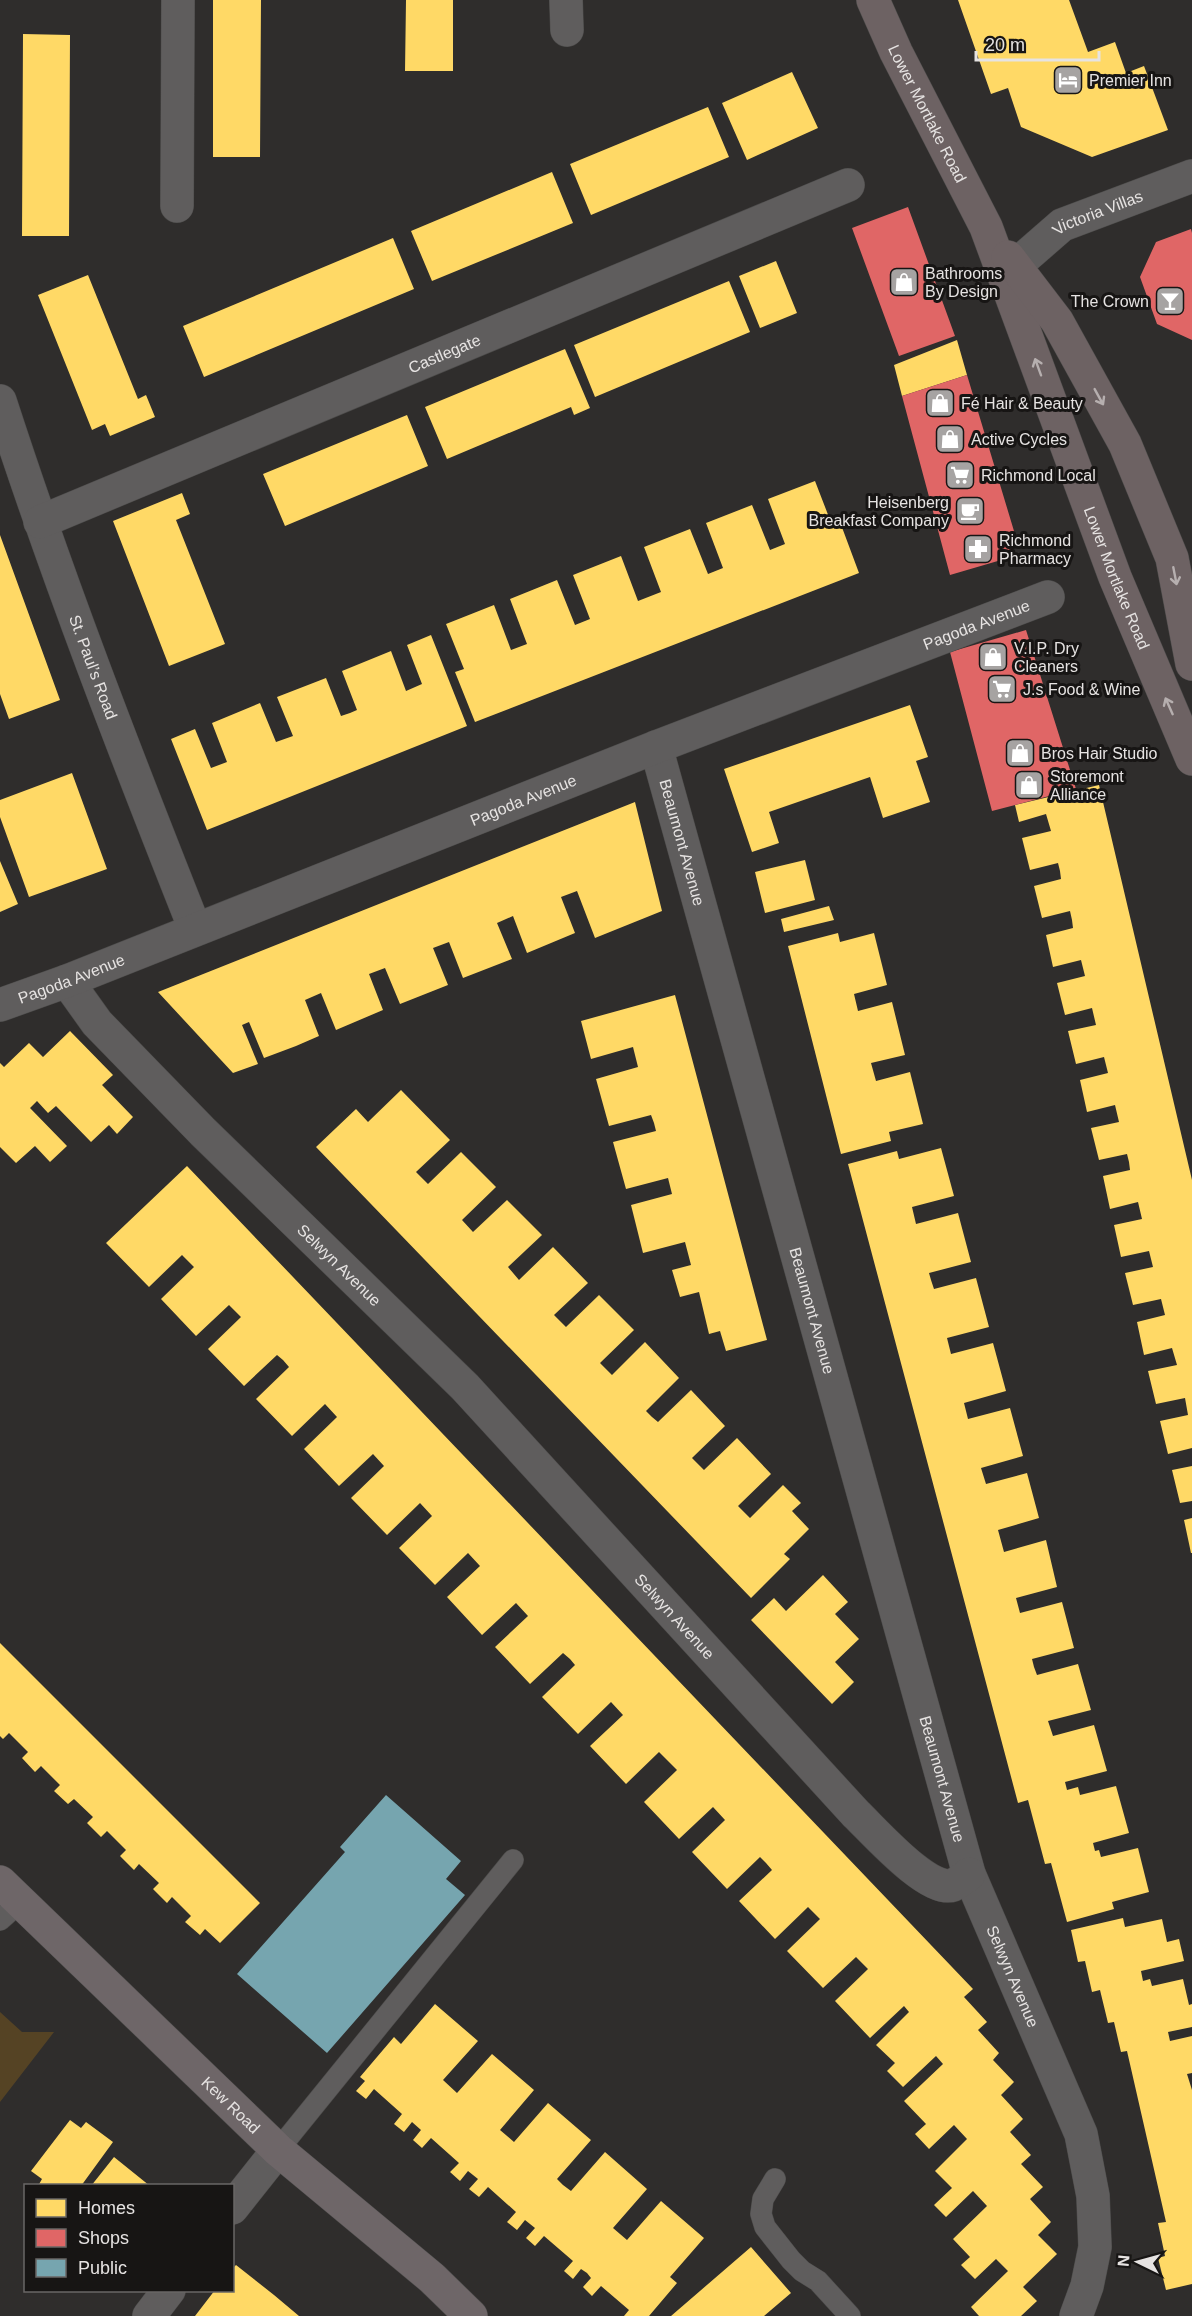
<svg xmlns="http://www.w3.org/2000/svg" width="1192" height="2316" font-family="Helvetica,sans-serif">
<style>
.green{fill:#554324}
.homes{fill:#ffd966}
.shops{fill:#e06666}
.public{fill:#76a5af}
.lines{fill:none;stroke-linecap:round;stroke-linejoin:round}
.lane-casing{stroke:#4c4b4a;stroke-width:22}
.street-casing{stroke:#4c4b4a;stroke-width:34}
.primary-casing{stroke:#4c4b4a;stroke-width:34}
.highway-casing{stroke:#4c4b4a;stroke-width:34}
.lane{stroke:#5f5d5d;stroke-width:21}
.street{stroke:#5f5d5d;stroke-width:33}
.primary{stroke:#6e6668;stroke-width:33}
.highway{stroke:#6d6263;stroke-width:33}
.oneway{stroke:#b6afaf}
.labels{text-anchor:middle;stroke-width:6;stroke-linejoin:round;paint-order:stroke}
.poi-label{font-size:16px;fill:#e6e3e2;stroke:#171514;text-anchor:start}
.street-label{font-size:16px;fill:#e6e3e2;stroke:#171514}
</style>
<rect width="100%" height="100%" fill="#2f2d2c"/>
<!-- green -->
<path class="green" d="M0,2012l22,20h32l-54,70z"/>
<!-- homes -->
<path class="homes" d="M213,0h48l-1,157h-47z
M406,0h47v71h-48z
M958,0h111l19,52 27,-10 11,31 18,-7 24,64 -76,27 -71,-30 -13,-39 -17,6z
M23,34l47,1 -1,201h-47z
M792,72l26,56 -71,32 -25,-57z
M708,107l21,50 -138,58 -21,-51z
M552,172l21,51 -141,58 -21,-50z
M393,238l21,51 -210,88 -21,-51z
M776,261l21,52 -37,15 -21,-52z
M88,275l50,124 8,-4 9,22 -45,19 -5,-12 -13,6 -54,-135z
M729,281l21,51 -155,65 -21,-52z
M957,340l10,35 -65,21 -8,-31z
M565,349l25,59 -16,7 -3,-8 -124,52 -22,-52z
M407,415l21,51 -143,60 -22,-52z
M815,481l17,44 8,-3 19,51 -384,149 -20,-50 9,-3 -18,-45 48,-19 17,45 16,-6 -17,-45 47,-19 18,45 15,-6 -17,-44 48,-19 17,45 23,-9 -17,-45 46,-18 18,45 15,-6 -17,-45 46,-18 18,45 15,-6 -17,-45z
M182,493l8,21 -14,6 49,124 -56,22 -56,-145z
M0,535l60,165 -51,19 -9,-25z
M431,635l36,91 -260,104 -36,-91 24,-10 16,39 16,-6 -15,-39 48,-20 16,39 17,-6 -16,-39 49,-19 15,38 9,-3 7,-3 -15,-39 49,-20 15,40 16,-7 -15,-39z
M910,705l18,52 -12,4 14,41 -47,16 -13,-41 -101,35 10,31 -27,9 -28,-83z
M72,773l35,96 -78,28 -29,-80v-17z
M1099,785l93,395v268l-24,6 -8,-33 28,-6 -3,-17 -29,6 -8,-33 29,-6 -5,-17 -28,7 -7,-33 28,-7 -4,-16 -28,6 -8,-32 28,-6 -4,-16 -28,6 -7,-32 28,-6 -4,-17 -28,7 -7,-33 27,-6 -1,-8 -2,-8 -28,6 -8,-32 28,-6 -4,-17 -28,7 -7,-32 28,-7 -4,-16 -28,7 -8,-33 28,-6 -4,-17 -27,7 -8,-32 28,-7 -4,-16 -28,7 -7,-32 27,-7 -1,-8 -2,-9 -28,7 -8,-32 27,-7 -1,-8 -2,-8 -28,7 -8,-32 29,-7 -5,-17 -27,8 -4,-17z
M635,802l27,109 -67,27 -18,-47 -16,6 14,36 -48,20 -14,-37 -16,7 15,36 -49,19 -14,-36 -16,6 15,37 -48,19 -15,-36 -16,6 14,36 -47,20 -15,-37 -16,7 14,36 -23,10 -32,12 -15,-36 -7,3 16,39 -25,9 -75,-81z
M805,860l10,40 -50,13 -10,-41z
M0,861l18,43 -18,8z
M829,906l5,14 -50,12 -3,-13z
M838,933l2,9 34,-9 13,52 -33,9 4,17 34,-9 13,53 -34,8 5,18 34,-9 13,52 -34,8 2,9 -50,13 -53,-208z
M675,995l92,345 -41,11 -6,-20 -11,3 -10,-42 -19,5 -8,-27 19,-5 -6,-23 -42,11 -12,-48 41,-11 -4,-16 -42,11 -13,-47 43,-11 -2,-8 -3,-8 -42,11 -13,-47 42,-12 -5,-20 -42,12 -10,-38z
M70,1031l43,44 -11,10 31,32 -16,17 -8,-9 -18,17 -35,-36 -8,7 -11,-12 -7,7 37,38 -17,16 -15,-16 -19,17 -16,-16v-84l4,4 25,-24 14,14z
M401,1090l49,50 -34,32 12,12 33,-32 35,35 -34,33 11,12 34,-32 35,35 -34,32 11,13 34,-33 35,36 -34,32 12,12 33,-32 35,35 -34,33 12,12 33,-33 34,36 -33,33 6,6 6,5 33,-32 34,36 -33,32 12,12 33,-32 34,36 -33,32 12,12 33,-33 18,18 -9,8 17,18 -25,25 6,5 -39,39 -435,-451 40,-38 12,13z
M941,1148l13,48 -42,11 4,17 42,-11 13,49 -42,11 2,7 3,9 42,-11 13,49 -42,11 4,16 42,-11 13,48 -42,12 4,16 42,-11 13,48 -42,12 5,16 41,-11 12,45 -41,12 6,22 42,-12 11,47 -41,11 4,15 42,-11 12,46 -42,11 2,8 3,8 41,-11 13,46 -43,11 5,15 41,-11 13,46 -42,11 2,8 11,-3 2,8 36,-9 13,47 -36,10 2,8 4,-1 2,7 37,-9 11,44 -37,10 2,7 -47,13 -16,-59 -6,1 -17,-64 -10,3 -170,-639 49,-13 2,8z
M187,1166l786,823 -9,8 23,25 -9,8 21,23 -6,7 21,22 -13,13 22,24 -13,13 21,23 -10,9 22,23 -13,12 21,23 -13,13 19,19 -34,33 14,14 -16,15h-42l-8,-9 37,-36 -12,-12 -21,20 -14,-14 9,-8 -17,-18 34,-33 -14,-15 -27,26 -12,-12 18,-17 -17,-17 32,-32 -13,-14 -25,24 -14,-15 11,-10 -22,-23 39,-37 -7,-8 -33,31 -16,-16 8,-8 -19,-18 33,-33 -5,-6 -34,32 -35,-37 33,-32 -12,-12 -33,31 -36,-37 33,-32 -12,-12 -33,32 -36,-38 33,-31 -6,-7 -6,-6 -33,32 -35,-37 33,-32 -12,-13 -34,32 -35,-37 33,-32 -18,-18 -33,32 -36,-38 33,-31 -12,-13 -33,32 -36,-37 33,-32 -5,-6 -7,-6 -33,31 -35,-37 33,-31 -12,-13 -34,32 -35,-38 33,-31 -12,-13 -33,32 -36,-37 33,-32 -12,-13 -33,32 -36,-37 33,-32 -11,-12 -34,32 -35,-37 33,-32 -12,-13 -33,32 -36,-37 33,-32 -6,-7 -6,-5 -33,31 -36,-37 33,-32 -12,-12 -33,31 -35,-37 33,-32 -12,-12 -33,32 -43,-44z
M1192,1466v35l-12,2 -8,-33z
M1192,1518v35h-1l-7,-33z
M823,1575l25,27 -13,12 24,25 -24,23 19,20 -22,22 -81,-84 23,-22 12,13z
M0,1643l260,260 -40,40 -15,-14 -5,6 -15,-13 6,-6 -19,-19 -5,6 -14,-14 6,-6 -20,-19 -5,6 -14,-14 6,-6 -19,-19 -6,6 -14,-14 6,-6 -19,-18 -6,5 -14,-13 6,-6 -19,-19 -6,6 -13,-14 6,-6 -19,-19 -6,6 -3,-3z
M1123,1918l2,9 37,-8 5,23 12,-3 5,22 -43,10 2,10 7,-2 2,7 31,-7 6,26 3,-1v23l-24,5 2,9 22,-5v37l-5,1 5,16v194l-26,6 -8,-32 7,-2 -7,-33 8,-1 -39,-171 -6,1 -7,-30 -6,1 -8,-33 -8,2 -7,-31 -7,1 -7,-32z
M435,2004l43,37 -35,39 14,13 35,-39 42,36 -34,40 14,12 34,-39 43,37 -34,39 6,6 8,6 34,-39 42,37 -34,39 14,12 34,-39 43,37 -34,39 7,6 -28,33h-25l5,-6 -28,-24 -9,10 -9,-9 8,-9 -4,-5 -6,-4 -8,10 -9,-8 9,-10 -29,-25 -9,10 -9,-8 9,-10 -10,-8 -8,10 -10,-8 9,-10 -28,-25 -9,10 -10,-8 9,-10 -10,-8 -8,10 -10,-9 9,-9 -28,-25 -9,10 -9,-8 8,-10 -9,-8 -8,10 -10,-8 8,-10 -28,-25 -8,10 -10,-8 9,-10 -5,-4 34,-40 7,7z
M70,2120l11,8 5,-6 27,20 -32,44h-43l4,-7 -11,-8z
M114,2157l36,29h-59z
M751,2247l40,46 -27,23h-93z
M236,2265l38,30 25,21h-104l20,-26h17v-21z"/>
<!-- shops -->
<path class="shops" d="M908,207l47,129 -56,20 -47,-128z
M1191,229l1,4v107l-35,-16 -17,-47 16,-35z
M967,375l50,166 -9,17 -58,17 -48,-179z
M1026,630l50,159 -84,22 -42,-159z"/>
<!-- public -->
<path class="public" d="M386,1795l75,66 -15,18 19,16 -138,158 -90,-79 108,-122 -5,-5z"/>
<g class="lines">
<!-- lane casing -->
<g class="lane-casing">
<path id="lane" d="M0,1920l20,-18
M278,2150l235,-290
M775,2179l-12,20 -2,15 4,13 26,33 11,11 16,10 32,35"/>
</g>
<!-- street casing -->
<g class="street-casing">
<g id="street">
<path d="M566,0l1,30"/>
<path d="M177,206l1,-206"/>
<path id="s1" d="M1015,266l47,-41 130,-49"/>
<path id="s2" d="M0,401c58,179 126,354 195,528"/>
<path id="s3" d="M40,522l808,-337"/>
<path id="s4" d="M656,747l313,1127 112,260 12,62 2,51 -8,39 -11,30"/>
<path id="s5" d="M67,981l30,42 106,109 262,255 391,427c17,16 73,80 97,71 5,-2 11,-7 16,-11"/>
<path id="s6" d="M0,1005l67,-24 589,-234 392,-150"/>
<path d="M232,2208l46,-58"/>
<path d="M149,2316l20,-26"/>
</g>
</g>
<!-- primary casing -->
<g class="primary-casing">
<g id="primary">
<path id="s7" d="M0,1882l278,268 154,128 39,38"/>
</g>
</g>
<!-- highway casing -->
<g class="highway-casing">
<g id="highway">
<path id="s8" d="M873,0l23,52 90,175 129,350 77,182"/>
<path d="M1008,257l49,64 68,123 47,114 20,106"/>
</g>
</g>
<!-- lane -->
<use href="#lane" class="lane"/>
<!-- street -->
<use href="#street" class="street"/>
<!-- primary -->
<use href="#primary" class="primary"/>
<!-- highway -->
<use href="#highway" class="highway"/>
</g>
<!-- one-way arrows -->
<defs><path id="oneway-shaft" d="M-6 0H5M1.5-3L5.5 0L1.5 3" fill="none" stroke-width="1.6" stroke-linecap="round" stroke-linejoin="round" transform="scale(1.5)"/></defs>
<g class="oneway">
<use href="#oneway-shaft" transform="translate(1038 367) rotate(-110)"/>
<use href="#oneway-shaft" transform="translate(1099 397) rotate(61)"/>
<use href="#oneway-shaft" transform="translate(1175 576) rotate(79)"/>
<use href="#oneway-shaft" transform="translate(1169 706) rotate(-114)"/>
</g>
<!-- icons -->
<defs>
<g id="hotel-square" transform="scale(1.5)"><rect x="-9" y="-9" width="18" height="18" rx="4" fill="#a6a3a2" stroke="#171514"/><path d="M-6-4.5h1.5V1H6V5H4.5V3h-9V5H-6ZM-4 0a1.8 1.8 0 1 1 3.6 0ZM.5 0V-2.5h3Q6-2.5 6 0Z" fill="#fff"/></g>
<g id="shop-square" transform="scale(1.5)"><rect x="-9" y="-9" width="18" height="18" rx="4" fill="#a6a3a2" stroke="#171514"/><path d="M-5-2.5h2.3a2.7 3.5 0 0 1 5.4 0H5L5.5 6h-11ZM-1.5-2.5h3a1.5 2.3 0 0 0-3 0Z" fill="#fff"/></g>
<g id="bar-square" transform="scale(1.5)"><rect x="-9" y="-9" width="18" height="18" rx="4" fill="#a6a3a2" stroke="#171514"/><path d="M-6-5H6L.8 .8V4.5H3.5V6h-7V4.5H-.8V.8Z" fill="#fff"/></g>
<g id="supermarket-square" transform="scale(1.5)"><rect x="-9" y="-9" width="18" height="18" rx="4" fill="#a6a3a2" stroke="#171514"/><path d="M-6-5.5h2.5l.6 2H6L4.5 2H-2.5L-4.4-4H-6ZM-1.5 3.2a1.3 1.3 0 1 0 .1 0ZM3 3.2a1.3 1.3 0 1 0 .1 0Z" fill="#fff"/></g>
<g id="cafe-square" transform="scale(1.5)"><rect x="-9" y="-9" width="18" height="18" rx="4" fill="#a6a3a2" stroke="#171514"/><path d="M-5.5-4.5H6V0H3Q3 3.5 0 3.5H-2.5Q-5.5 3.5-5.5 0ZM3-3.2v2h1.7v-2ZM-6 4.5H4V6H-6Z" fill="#fff"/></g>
<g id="pharmacy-square" transform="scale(1.5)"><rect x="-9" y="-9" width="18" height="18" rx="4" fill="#a6a3a2" stroke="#171514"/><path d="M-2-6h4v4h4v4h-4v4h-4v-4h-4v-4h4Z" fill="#fff"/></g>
</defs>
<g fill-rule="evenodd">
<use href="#hotel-square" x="1068" y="80"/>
<use href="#shop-square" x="904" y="282"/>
<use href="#bar-square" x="1170" y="301"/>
<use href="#shop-square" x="940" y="403"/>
<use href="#shop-square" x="950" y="439"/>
<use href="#supermarket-square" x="960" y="475"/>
<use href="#cafe-square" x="970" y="511"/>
<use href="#pharmacy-square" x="978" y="549"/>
<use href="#shop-square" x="993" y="657"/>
<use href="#supermarket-square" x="1002" y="689"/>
<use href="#shop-square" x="1020" y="753"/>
<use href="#shop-square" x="1029" y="785"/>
</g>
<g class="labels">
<!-- poi labels -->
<g class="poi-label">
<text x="1089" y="86">Premier Inn</text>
<text x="925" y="279">Bathrooms<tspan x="925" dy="18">By Design</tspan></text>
<text x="1149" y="307" text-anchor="end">The Crown</text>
<text x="961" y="409">Fé Hair &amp; Beauty</text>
<text x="971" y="445">Active Cycles</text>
<text x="981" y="481">Richmond Local</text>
<text x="949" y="508" text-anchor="end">Heisenberg<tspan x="949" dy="18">Breakfast Company</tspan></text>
<text x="999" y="546">Richmond<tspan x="999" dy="18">Pharmacy</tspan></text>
<text x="1014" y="654">V.I.P. Dry<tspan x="1014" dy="18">Cleaners</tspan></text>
<text x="1023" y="695">J.s Food &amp; Wine</text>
<text x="1041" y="759">Bros Hair Studio</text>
<text x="1050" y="782">Storemont<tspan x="1050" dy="18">Alliance</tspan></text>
</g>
<!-- street labels -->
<g class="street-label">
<text dy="6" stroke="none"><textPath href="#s8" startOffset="126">Lower Mortlake Road</textPath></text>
<text dy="6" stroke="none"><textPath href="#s1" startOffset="100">Victoria Villas</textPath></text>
<text dy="6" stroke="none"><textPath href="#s3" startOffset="438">Castlegate</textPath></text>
<text dy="6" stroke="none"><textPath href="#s8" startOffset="628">Lower Mortlake Road</textPath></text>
<text dy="6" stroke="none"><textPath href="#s6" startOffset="1048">Pagoda Avenue</textPath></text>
<text dy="6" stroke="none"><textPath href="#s2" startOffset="282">St. Paul’s Road</textPath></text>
<text dy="6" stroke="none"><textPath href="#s6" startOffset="562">Pagoda Avenue</textPath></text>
<text dy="6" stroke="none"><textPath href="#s4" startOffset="99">Beaumont Avenue</textPath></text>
<text dy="6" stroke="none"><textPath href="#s6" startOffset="76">Pagoda Avenue</textPath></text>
<text dy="6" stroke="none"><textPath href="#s5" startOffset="394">Selwyn Avenue</textPath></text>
<text dy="6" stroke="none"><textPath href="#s4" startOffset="585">Beaumont Avenue</textPath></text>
<text dy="6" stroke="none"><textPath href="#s5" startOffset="880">Selwyn Avenue</textPath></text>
<text dy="6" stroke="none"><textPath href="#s4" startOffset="1071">Beaumont Avenue</textPath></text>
<text dy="6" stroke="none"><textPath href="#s4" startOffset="1281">Selwyn Avenue</textPath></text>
<text dy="6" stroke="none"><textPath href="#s7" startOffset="321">Kew Road</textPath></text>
</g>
</g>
<!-- legend -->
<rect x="24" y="2184" width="210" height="108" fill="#171514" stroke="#6a6766" stroke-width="1.5"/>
<rect x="36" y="2199" width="30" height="18" fill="#ffd966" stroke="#6a6766" stroke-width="1.5"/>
<text x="78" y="2214" font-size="18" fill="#e6e3e2">Homes</text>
<rect x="36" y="2229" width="30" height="18" fill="#e06666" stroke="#6a6766" stroke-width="1.5"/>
<text x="78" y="2244" font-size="18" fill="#e6e3e2">Shops</text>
<rect x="36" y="2259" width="30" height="18" fill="#76a5af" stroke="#6a6766" stroke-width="1.5"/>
<text x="78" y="2274" font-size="18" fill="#e6e3e2">Public</text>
<!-- north arrow -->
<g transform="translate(1138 2262) rotate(275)" stroke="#171514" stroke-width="4.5" paint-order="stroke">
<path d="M0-4.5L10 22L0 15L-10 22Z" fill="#e6e3e2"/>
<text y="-9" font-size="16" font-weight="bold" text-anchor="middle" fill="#e6e3e2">N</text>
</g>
<!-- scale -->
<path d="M976 51v9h123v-9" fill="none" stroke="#e6e3e2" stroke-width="3"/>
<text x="985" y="51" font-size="18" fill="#e6e3e2" stroke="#171514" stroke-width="4.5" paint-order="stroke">20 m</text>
</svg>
